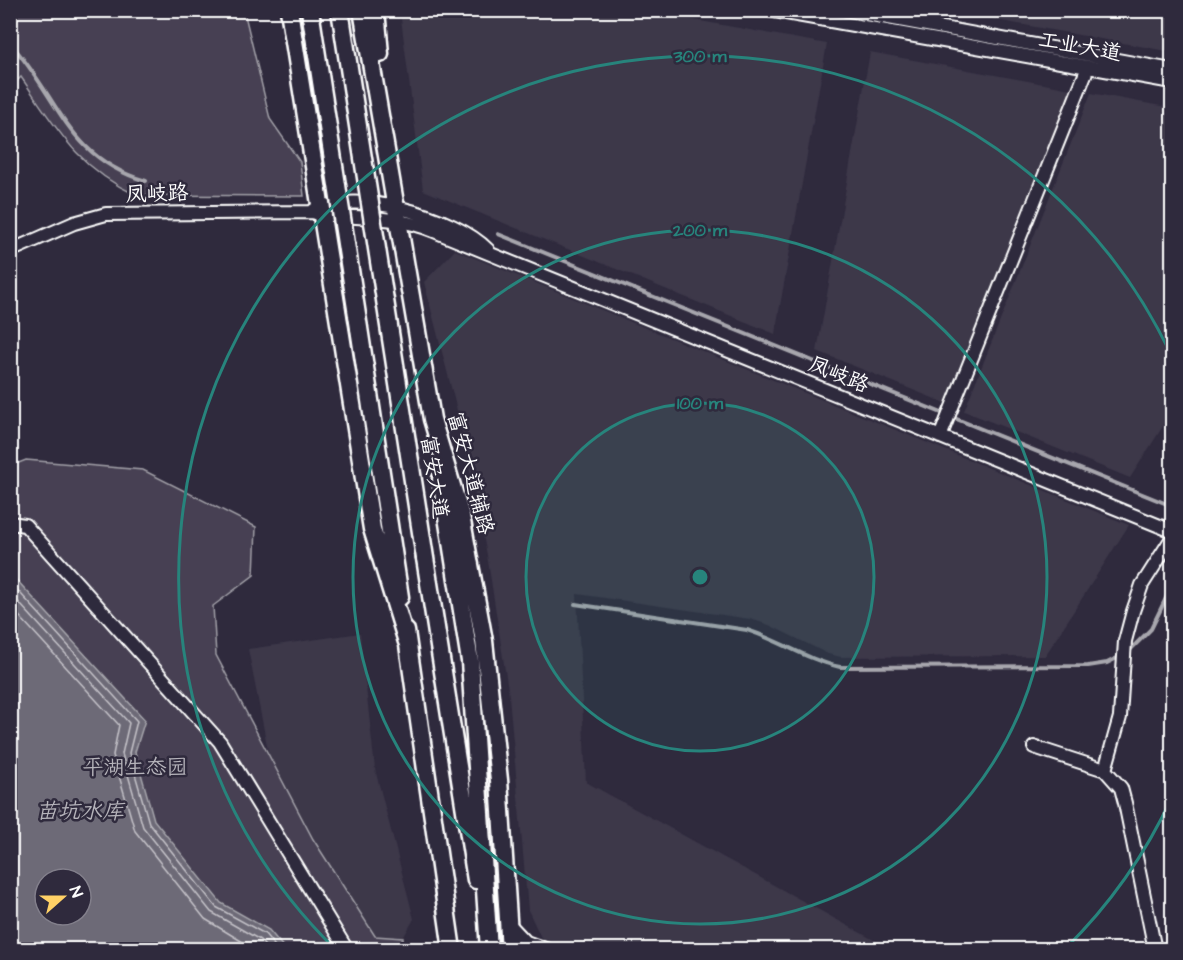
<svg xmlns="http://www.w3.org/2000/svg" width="1183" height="960" font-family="'Architects Daughter','LXGW WenKai TC',sans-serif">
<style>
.built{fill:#3c3749}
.green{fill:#464152;stroke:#a2a0a8;stroke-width:1.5;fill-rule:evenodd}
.water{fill:#6d6a77;stroke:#a7a6ad;stroke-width:1.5;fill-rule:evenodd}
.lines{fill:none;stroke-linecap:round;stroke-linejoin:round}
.shore{stroke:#c5c3c9;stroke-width:1.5}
.stream{stroke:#a7a6ad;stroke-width:4}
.minor-casing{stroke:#fff;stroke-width:16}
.major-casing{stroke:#fff;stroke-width:21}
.minor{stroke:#2f2a3d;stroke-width:12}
.major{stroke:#2f2a3d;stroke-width:16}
.major-bridge-casing{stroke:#fff;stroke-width:21;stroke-linecap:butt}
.major-bridge{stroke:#2f2a3d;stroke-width:16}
.ring{fill:none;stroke:#27847c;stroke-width:3}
.labels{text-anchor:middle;stroke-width:5;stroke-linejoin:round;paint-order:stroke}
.street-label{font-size:21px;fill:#fff;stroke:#2f2a3d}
.park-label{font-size:21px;fill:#b5b3ba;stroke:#2f2a3d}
.water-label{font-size:22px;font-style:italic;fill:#b6b4bb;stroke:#2f2a3d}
.centre{fill:#27847c;stroke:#2f2a3d;stroke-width:3}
.ring-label{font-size:18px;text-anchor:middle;font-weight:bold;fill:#27847c;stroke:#2f2a3d;stroke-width:5;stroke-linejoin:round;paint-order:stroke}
</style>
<rect width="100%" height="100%" fill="#2f2a3d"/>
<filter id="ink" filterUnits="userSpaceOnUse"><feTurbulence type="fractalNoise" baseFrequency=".0167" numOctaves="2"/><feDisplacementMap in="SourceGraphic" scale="12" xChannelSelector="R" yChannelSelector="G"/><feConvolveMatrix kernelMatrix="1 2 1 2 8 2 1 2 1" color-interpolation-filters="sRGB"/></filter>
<g filter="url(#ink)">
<!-- built -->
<path class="built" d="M400,11h245l182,33 -52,290 -352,-144z
M947,11h225v41z
M870,52l201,37 -126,314 -128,-52z
M1091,93l81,15v304l-42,66 -166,-67z
M455,250l674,275 -84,131 -204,1 -13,-3 -59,-29 -19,-6 -173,-25 9,188 295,162 -3,5 -309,1 -25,-6 -16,-34 -19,-214 -22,-141 -28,-137 -35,-136z
M360,633l15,136 39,150 -11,19 -28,-2 -62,-97 -44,-83 -21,-107z"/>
<!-- green -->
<path class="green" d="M11,10l233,1 26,108 30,43 4,34 -168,-1c-59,-28 -79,-66 -115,-118l-10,10z
M26,460l117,10 113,57 -2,48 -41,31 3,49 97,184 62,97 28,2v11l-392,1v-484zM45,879h36v36h-36z"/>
<!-- water -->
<path class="water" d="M13,576l132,144 -10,32 19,68 67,83 48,27 16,19h-274l-1,-371zM45,879h36v36h-36z"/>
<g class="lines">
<!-- shore -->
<path class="shore" d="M10,582l127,139 -8,32 20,70 67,84 49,27 13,16
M10,593l119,130 -7,31 21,73 68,85 49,28 8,10
M10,606l109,119 -6,30 22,76 70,88 51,31"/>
<!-- stream -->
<path class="stream" d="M10,43c49,54 57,115 136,138
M498,234l674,272
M575,604l172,26c32,10 60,30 93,37l248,-1 19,-3 14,-7
M1128,652l23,-23 21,-43"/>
<!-- minor casing -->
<g class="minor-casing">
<path id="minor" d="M769,10l403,72
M845,10l327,60
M314,210c44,-21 141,6 174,40
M10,251l64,-28 32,-9 205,-2c43,9 81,1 123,19l738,300
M940,437l148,-370
M10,523l15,2 195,217 127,208
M1034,747l71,23
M509,924l17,18 22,8
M1155,950l-30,-147 -4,-15 -16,-18 15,-53 5,-76 8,-30 9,-26 30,-47"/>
</g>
<!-- major casing -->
<g class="major-casing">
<path id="major" d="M289,10l83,519 35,113
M362,10l70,409 29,97 23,125 15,139 11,170
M376,10l4,44
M359,328l41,269
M441,479l29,182 19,289
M425,558l51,322
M406,631l46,319"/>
</g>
<!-- minor -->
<use href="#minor" class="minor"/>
<!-- major -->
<use href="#major" class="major"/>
<!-- major-bridge casing -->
<g class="major-bridge-casing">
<path id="major-bridge" d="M310,10l49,318
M340,10l85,548"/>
</g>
<!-- major-bridge -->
<use href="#major-bridge" class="major-bridge"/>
</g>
</g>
<!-- distance rings -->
<circle cx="700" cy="577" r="174" fill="#27847c" fill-opacity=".12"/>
<g class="ring">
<circle cx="700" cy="577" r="174"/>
<circle cx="700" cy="577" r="347"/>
<path d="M1172 797A521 521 0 0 1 1065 949M335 949A521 521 0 1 1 1172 357"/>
</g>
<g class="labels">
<!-- street labels -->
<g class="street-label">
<text transform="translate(1080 46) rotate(10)" y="7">工业大道</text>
<text transform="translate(157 193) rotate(-2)" y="7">凤岐路</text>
<text transform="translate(839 374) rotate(22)" y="7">凤岐路</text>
<text transform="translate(471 473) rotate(75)" y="7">富安大道辅路</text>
<text transform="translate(435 477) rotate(81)" y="7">富安大道</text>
</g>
<!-- park labels -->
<g class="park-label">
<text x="135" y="774">平湖生态园</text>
</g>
<!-- water labels -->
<g class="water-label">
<text x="80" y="818">苗坑水库</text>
</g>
</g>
<circle cx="700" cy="577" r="9" class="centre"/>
<g class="ring-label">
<text x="700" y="62">300 m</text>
<text x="700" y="236">200 m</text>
<text x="700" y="409">100 m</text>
</g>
<!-- margin -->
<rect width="1183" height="960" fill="none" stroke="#2f2a3d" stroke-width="36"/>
<rect x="18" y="18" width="1147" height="924" fill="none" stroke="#fff" stroke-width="2" filter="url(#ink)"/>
<!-- north arrow -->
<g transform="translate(63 897) rotate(69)"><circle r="28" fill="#2f2a3d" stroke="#827f8b" stroke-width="1.5"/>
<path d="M0-4.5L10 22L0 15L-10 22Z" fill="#ffd166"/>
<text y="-9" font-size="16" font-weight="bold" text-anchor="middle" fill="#ffffff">N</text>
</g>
</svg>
